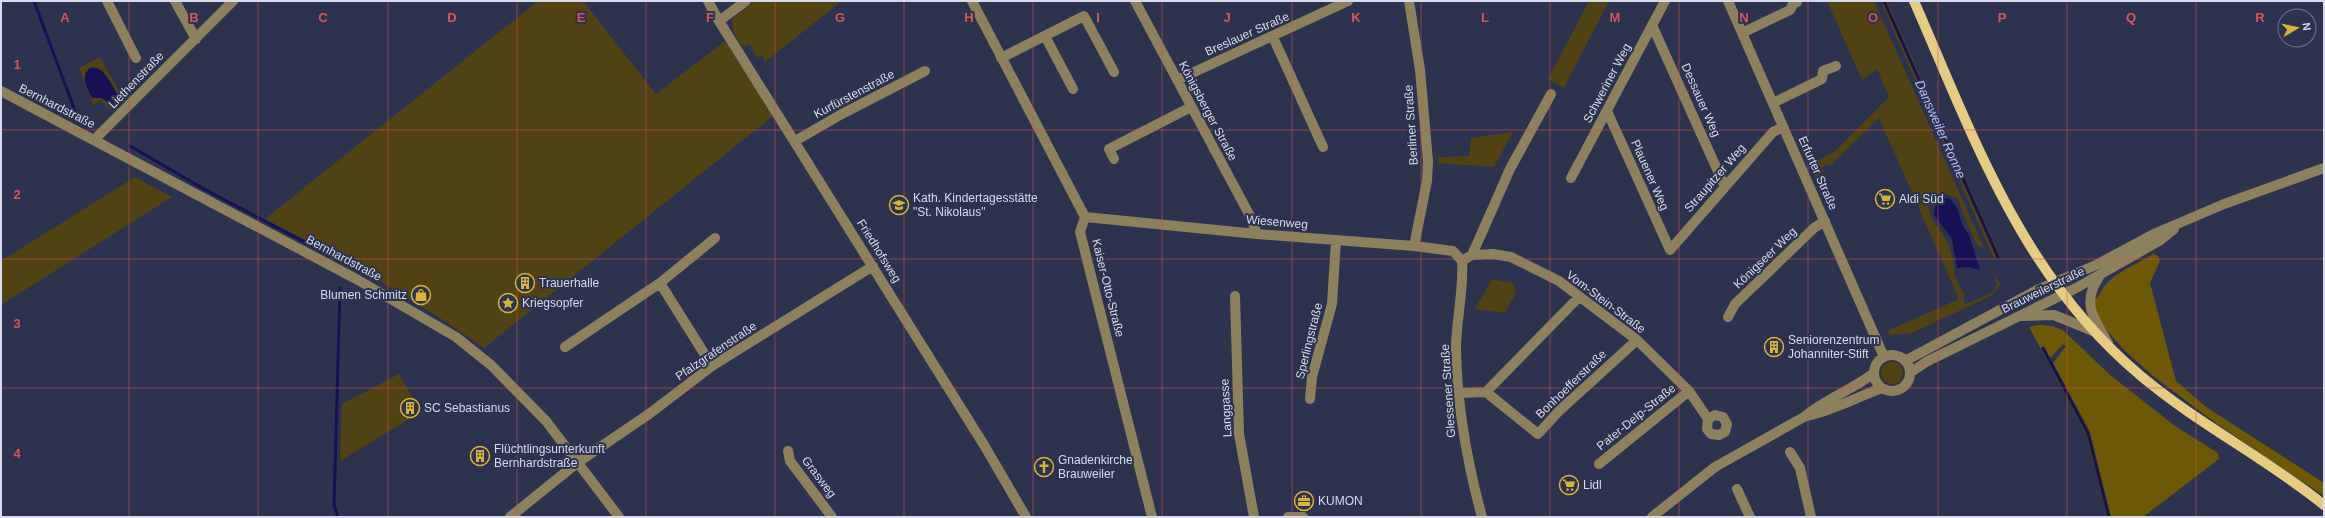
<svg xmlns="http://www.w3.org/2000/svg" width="2325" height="518" font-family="Arial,sans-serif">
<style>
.green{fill:#504213}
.forest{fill:#6d5806}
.water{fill:#151154}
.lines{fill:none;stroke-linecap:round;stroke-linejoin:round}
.stream{stroke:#151154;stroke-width:3}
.minor{stroke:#8c805d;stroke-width:10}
.major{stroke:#e5cc80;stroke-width:10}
.grid{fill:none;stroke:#d65559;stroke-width:1;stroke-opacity:0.55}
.labels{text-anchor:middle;stroke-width:4;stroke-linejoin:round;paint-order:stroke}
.street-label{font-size:12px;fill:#d7dbed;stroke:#2d324e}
.poi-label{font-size:12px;fill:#d7dbed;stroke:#2d324e;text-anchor:start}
.water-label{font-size:13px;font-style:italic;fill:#b0bcf9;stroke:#2d324e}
.grid-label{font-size:13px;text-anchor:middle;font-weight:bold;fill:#d65559;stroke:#2d324e;stroke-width:4;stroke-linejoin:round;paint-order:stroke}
</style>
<rect width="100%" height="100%" fill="#2d324e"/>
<!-- green -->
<path class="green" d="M538,1h45l73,93 69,-53 48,75 -289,232c-69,-49 -144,-91 -219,-129z
M755,1h87l-77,61 -3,-7 -5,3 -7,-14 -7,3 -10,-16 -1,-12z
M1589,1h20l-45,87 -16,-9z
M1827,1h47l110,247 -7,-2 -20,-48 -14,-5c-34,12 2,37 6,52 6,18 3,34 16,49l-2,5 3,5 27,-12 4,-8 -6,-19 9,20 -7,10 -81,38 -21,2 -4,-4 72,-32 -80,-181 -49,48 -3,-3 -5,5 3,3 -9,8 -6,-14 25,-14 54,-54 -12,-28 -15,11z
M1883,1h4l113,255 -6,3 -111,-252z
M100,57l22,39 -12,13 -10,-9 -6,6 -15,-38z
M1513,132l-19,35 -56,-4v-6l31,-1 2,-18z
M135,177l37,20 -171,108v-44z
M1492,279l21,4 3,10 -11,20 -30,-4z
M2044,347l46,85 21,85h-4l-21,-83 -45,-85z
M1881 373a11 11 0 1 1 22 0a11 11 0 1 1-22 0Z
M399,374l22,38 -81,49 2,-57z"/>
<!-- forest -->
<path class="forest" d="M2153,254l5,2 2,5 -10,22 26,98 30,26 118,76v13l-107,-72 -65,-49 -27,-24 -24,-27 -8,-23c7,-4 9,-14 16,-20 12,-11 30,-18 44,-27z
M2038,325l15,1 11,5 45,43 66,52 43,27 1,6 -76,58h-32l-21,-85 -37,-69 13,-17 -3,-2 -13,14 -6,-10 -3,1 -12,-22z"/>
<!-- water -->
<path class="water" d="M90,68c14,-4 21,17 28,27l-4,8 -3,1 -10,-6h-9c-4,-9 -13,-22 -2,-30z
M1946,198l5,2 6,8 6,18 6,9 11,35 -13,-3 -10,1 -5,-29 -18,-24 2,-12 5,-4z"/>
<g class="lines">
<!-- stream -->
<path class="stream" d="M34,1l44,118
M1884,1l114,256
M130,146l74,43 131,69
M2043,348l45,85 21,84
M338,517l-4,-12 6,-217"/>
<!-- minor -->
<path class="minor" d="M107,1l29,57
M175,1l21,38
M708,1l11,20 265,424 42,72
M972,1l113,216 -5,15 72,285
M1135,1l115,215 7,18
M1409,1l11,69 8,91 -1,20 -13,65
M1728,1l156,356
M719,21l27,-20
M1652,25l73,162
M1742,33l48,-23 3,-6 4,-2
M1045,36l28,53
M1273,37l50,110
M1001,58l83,-42 30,56
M1177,80l171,-79
M1,91l357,189 98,57 35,28 55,56 73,96
M1773,103l49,-24 1,-8 13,-5
M1607,111l63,139 103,-118 10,-5
M94,140l139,-139
M795,141l45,-26 85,-44
M1114,159l-5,-10 82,-42
M1571,178l94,-177
M1085,217l172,17 157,12 39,5 9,10
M1472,255l38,-86 41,-75
M1462,261l10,-6 21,-1 18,3 48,24 78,59 52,51 19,28 -1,10 4,5 8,1 6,-3 2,-8 -4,-7 -8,-2 -7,4
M1462,261c2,30 -6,59 -6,88 1,57 11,113 26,168
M2099,277c-18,27 -5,41 9,66
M660,283l55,-45
M1235,296l4,138 15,83
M2022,316l32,-1 39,16
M1728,317l7,-13 79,-76 11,-7
M565,347l95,-64 52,83
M1874 373a18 18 0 1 1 36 0a18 18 0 1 1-36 0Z
M1905,361l134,-72 57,-24 60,-32 68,-29 100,-36
M1910,373l16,-11 152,-75 81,-46 15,-12
M1486,392l52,42 21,-23 78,-71
M1459,393l27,-1 93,-95
M1310,399l2,-22 20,-73 4,-63
M1806,416c26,-5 51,-19 76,-28
M788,451l2,10 42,56
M1790,452l10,16 11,49
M1599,464l90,-73
M1737,489l13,28
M510,517l67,-54 72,-49 63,-48 161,-100
M1288,517h15
M1652,517l63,-50 89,-50c21,-18 48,-27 70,-44"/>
<!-- major -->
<path class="major" d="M1914,1c60,137 108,276 227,375 57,48 125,82 183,129"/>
</g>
<!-- grid -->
<path class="grid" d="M129,1v516M258,1v516M388,1v516M517,1v516M646,1v516M775,1v516M904,1v516M1033,1v516M1162,1v516M1292,1v516M1421,1v516M1550,1v516M1679,1v516M1808,1v516M1938,1v516M2067,1v516M2196,1v516M1,130h2323M1,259h2323M1,388h2323"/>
<!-- icons -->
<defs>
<g id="supermarket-ring" transform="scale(1)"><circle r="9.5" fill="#2d324e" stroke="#d9b334" stroke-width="1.5"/><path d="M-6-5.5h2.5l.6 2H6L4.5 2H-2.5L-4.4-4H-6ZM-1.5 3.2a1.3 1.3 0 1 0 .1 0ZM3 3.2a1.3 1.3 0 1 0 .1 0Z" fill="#d9b334"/></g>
<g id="school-ring" transform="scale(1)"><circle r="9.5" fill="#2d324e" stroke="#d9b334" stroke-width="1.5"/><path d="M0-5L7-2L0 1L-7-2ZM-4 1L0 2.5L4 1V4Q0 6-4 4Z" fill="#d9b334"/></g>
<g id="building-ring" transform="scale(1)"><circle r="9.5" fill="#2d324e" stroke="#d9b334" stroke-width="1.5"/><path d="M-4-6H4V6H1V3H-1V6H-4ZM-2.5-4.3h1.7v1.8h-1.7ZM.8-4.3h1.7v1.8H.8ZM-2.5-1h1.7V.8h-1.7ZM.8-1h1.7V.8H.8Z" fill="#d9b334"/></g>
<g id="shop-ring" transform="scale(1)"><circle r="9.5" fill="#2d324e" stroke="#d9b334" stroke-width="1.5"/><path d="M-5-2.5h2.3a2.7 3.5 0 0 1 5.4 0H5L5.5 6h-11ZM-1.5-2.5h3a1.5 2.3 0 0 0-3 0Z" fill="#d9b334"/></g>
<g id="sight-ring" transform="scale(1)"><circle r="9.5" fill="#2d324e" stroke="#d9b334" stroke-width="1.5"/><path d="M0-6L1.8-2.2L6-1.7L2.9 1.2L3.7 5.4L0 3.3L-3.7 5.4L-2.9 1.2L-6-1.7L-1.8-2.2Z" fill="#d9b334"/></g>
<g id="church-ring" transform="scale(1)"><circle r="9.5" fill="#2d324e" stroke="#d9b334" stroke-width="1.5"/><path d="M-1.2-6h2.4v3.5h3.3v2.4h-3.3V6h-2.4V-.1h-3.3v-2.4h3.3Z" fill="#d9b334"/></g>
<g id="office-ring" transform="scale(1)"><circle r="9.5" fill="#2d324e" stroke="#d9b334" stroke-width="1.5"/><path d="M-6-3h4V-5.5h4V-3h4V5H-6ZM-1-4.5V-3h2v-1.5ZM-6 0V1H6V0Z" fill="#d9b334"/></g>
</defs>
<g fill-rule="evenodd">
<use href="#supermarket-ring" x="1885" y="199"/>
<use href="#school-ring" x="899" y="205"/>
<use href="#building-ring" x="525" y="283"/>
<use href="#shop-ring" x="421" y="295"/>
<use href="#sight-ring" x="508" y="303"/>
<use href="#building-ring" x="1774" y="347"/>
<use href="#building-ring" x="410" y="408"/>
<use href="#building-ring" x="480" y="456"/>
<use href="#church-ring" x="1044" y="467"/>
<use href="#supermarket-ring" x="1569" y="485"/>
<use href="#office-ring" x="1304" y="501"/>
</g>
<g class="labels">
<!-- street labels -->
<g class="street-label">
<text transform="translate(1247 34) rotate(-24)" y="4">Breslauer Straße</text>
<text transform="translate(136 80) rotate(-46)" y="4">Liethenstraße</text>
<text transform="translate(1607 83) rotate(-62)" y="4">Schweriner Weg</text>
<text transform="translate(854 94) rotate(-28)" y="4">Kurfürstenstraße</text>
<text transform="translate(1701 100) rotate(66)" y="4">Dessauer Weg</text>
<text transform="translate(57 106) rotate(27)" y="4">Bernhardstraße</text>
<text transform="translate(1208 111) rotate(62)" y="4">Königsberger Straße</text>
<text transform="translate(1411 125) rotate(-94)" y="4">Berliner Straße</text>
<text transform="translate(1818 173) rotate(66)" y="4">Erfurter Straße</text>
<text transform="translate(1650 175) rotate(66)" y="4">Plauener Weg</text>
<text transform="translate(1715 178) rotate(-49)" y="4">Straupitzer Weg</text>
<text transform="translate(1277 222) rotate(5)" y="4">Wiesenweg</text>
<text transform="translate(879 251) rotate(58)" y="4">Friedhofsweg</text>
<text transform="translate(344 258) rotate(28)" y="4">Bernhardstraße</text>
<text transform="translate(1765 258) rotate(-44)" y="4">Königseer Weg</text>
<text transform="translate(1108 288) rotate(76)" y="4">Kaiser-Otto-Straße</text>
<text transform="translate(2043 290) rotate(-26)" y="4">Brauweilerstraße</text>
<text transform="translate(1606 302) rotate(37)" y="4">Vom-Stein-Straße</text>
<text transform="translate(1309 341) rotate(-76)" y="4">Sperlingstraße</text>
<text transform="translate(716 351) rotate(-34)" y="4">Pfalzgrafenstraße</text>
<text transform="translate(1571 384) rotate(-44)" y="4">Bonhoefferstraße</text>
<text transform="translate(1448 391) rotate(-94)" y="4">Glessener Straße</text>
<text transform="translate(1226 408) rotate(-93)" y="4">Langgasse</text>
<text transform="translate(1636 417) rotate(-39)" y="4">Pater-Delp-Straße</text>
<text transform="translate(819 477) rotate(53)" y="4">Grasweg</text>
</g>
<!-- poi labels -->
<g class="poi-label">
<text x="913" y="202">Kath. Kindertagesstätte<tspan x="913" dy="14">"St. Nikolaus"</tspan></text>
<text x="1899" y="203">Aldi Süd</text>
<text x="539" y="287">Trauerhalle</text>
<text x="407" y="299" text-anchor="end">Blumen Schmitz</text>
<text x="522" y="307">Kriegsopfer</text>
<text x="1788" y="344">Seniorenzentrum<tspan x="1788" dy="14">Johanniter-Stift</tspan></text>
<text x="424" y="412">SC Sebastianus</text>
<text x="494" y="453">Flüchtlingsunterkunft<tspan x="494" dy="14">Bernhardstraße</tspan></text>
<text x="1058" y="464">Gnadenkirche<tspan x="1058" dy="14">Brauweiler</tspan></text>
<text x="1583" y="489">Lidl</text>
<text x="1318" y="505">KUMON</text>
</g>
<!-- water labels -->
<g class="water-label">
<text transform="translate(1941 129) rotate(66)" y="5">Dansweiler Ronne</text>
</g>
</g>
<g class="grid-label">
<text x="65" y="22">A</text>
<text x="194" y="22">B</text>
<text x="323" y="22">C</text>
<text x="452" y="22">D</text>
<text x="581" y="22">E</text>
<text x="710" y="22">F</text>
<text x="840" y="22">G</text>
<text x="969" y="22">H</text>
<text x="1098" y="22">I</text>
<text x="1227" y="22">J</text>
<text x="1356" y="22">K</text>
<text x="1485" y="22">L</text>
<text x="1615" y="22">M</text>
<text x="1744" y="22">N</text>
<text x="1873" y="22">O</text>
<text x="2002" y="22">P</text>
<text x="2131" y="22">Q</text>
<text x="2260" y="22">R</text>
<text x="17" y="69">1</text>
<text x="17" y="199">2</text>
<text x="17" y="328">3</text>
<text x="17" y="458">4</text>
</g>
<!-- border -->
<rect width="2325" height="518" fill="none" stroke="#d7dbed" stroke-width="4"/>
<!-- north arrow -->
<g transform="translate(2297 28) rotate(81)"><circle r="19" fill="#2d324e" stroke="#71768e"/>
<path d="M0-3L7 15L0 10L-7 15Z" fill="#d9b334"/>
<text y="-6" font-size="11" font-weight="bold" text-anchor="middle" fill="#d7dbed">N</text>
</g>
</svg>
